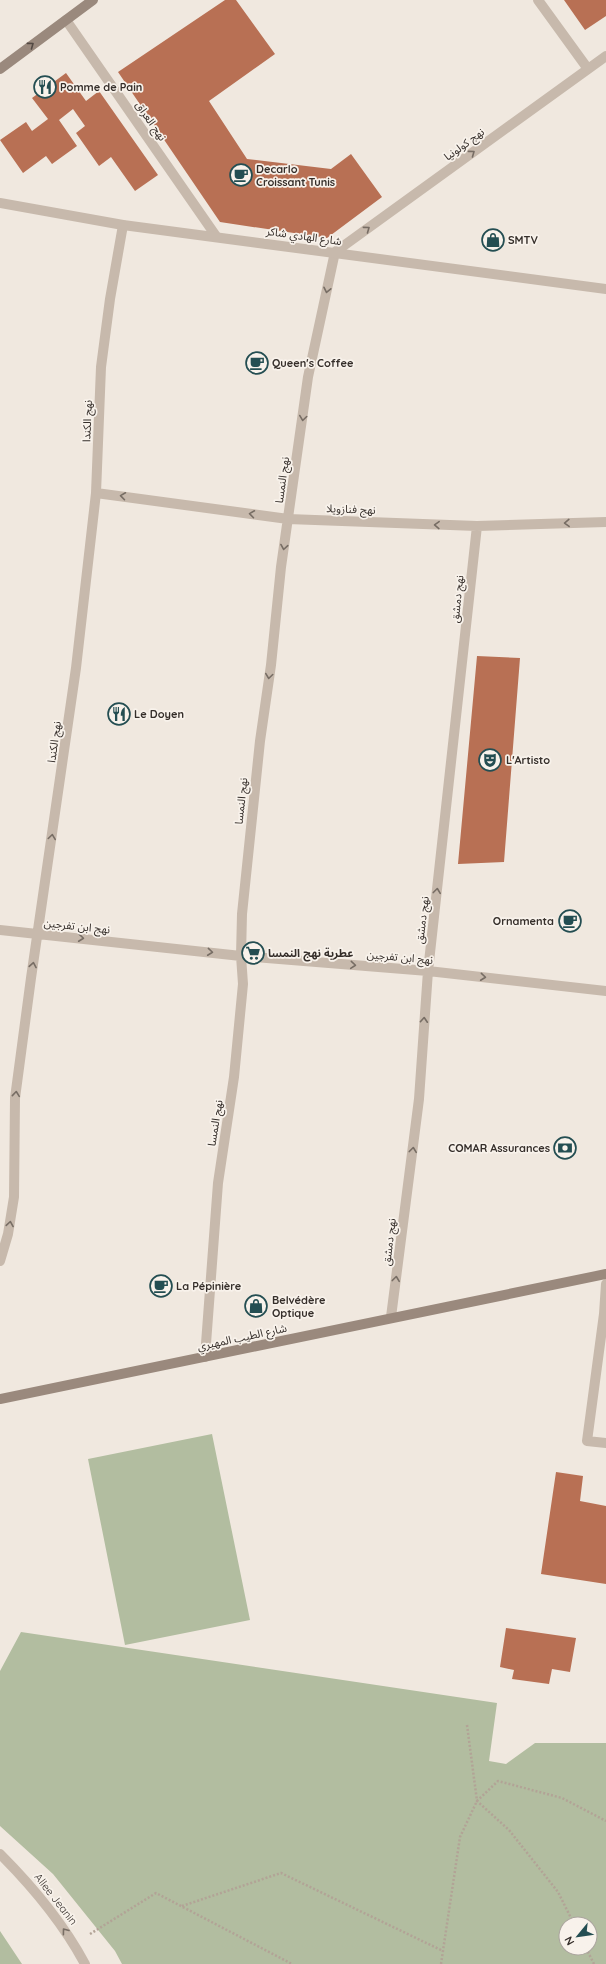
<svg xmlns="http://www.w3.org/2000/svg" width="606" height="1964" font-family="Quicksand,'Noto Sans Arabic',sans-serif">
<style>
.green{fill:#b2bda0;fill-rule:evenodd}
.building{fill:#b87054}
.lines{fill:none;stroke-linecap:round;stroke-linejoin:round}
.path{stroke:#b2a396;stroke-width:2.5;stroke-dasharray:2 2;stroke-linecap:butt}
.service{stroke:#c7b9ac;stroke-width:10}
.minor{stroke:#c7b9ac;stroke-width:10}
.tertiary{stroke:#c7b9ac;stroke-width:10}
.secondary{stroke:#9a897d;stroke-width:10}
.oneway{stroke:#534943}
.oneway2{stroke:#776d64}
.labels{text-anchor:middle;stroke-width:3.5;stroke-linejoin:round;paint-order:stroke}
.poi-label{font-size:11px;font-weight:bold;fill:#352e2a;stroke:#f8f2eb;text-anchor:start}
.street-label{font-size:11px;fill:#352e2a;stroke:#f8f2eb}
</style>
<rect width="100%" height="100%" fill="#f0e8df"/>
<!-- green -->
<path class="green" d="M212,1434l38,186 -125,25 -37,-186z
M21,1632l476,71 -8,58 17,3 29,-21h71v221h-484l-7,-13 -62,-77 -53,-48v-155zM566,1924h24v24h-24z
M0,1931l22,33h-22z"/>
<!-- building -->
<path class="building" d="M225,0h11l39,54 -66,47 38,58 84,10 20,-15 31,43 -55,41 -107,-16 -102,-150z
M564,0h42v16l-21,14z
M66,73l20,28 13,-10 59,84 -23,16 -24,-34 -12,9 -23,-33 9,-7 -12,-17 -14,11 18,26 -25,18 -6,-8 -23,17 -23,-33 26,-18 6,9 16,-12 -16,-21z
M477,656l43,2 -16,204 -46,2z
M556,1472l27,4 -3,25 26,5v78l-65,-10z
M506,1628l70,10 -6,34 -18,-3 -3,15 -37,-5 2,-9 -14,-3z"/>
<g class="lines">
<!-- path -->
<path class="path" d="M467,1725l10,76 32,29 49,62 16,32
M182,1906l99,-33 162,78
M90,1934l66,-41 136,71
M586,1948l8,16
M441,1964l19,-127 17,-36 21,-20 64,17 44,23"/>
<!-- service -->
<path class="service" d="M606,1284l-2,30 -17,127 19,2"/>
<!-- minor -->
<path class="minor" d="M538,0l50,69
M66,20l150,216
M96,493l192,26 189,7 129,-4
M0,930l241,26 187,15 178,20
M0,1261l8,-27 6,-37 1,-99 16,-120 45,-310 20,-175 5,-126 9,-68 13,-74
M391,1317l28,-218 9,-128 49,-445
M205,1357l13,-174 16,-106 9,-93 -2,-28 1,-42 18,-173 11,-76 10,-98 27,-190 27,-125 271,-196"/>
<!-- tertiary -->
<path class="tertiary" d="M0,203l123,22 483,64
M0,1854c33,33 63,69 85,110"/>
<!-- secondary -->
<path class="secondary" d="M0,69l93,-69
M0,1399l606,-125"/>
</g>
<!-- one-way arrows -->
<defs><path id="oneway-chevron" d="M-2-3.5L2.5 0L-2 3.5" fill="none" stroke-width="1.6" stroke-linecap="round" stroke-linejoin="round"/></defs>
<use class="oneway" href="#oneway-chevron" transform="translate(31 45) rotate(-36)"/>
<g class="oneway2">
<use href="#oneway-chevron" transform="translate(472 153) rotate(-36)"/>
<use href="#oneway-chevron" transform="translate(367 229) rotate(-36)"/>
<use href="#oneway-chevron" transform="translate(327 290) rotate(102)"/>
<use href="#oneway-chevron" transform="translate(303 418) rotate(98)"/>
<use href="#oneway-chevron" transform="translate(123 496) rotate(-172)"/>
<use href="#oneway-chevron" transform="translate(252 514) rotate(-172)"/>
<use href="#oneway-chevron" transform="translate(567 523) rotate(178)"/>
<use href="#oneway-chevron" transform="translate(437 525) rotate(-178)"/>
<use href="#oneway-chevron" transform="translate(284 547) rotate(99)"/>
<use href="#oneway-chevron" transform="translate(269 676) rotate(98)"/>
<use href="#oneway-chevron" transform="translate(52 837) rotate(-82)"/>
<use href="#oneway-chevron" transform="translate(437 891) rotate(-83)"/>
<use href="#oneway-chevron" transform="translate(81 938) rotate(6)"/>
<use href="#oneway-chevron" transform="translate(210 952) rotate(6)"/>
<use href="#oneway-chevron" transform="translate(33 965) rotate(-80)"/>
<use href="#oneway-chevron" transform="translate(353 965) rotate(5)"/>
<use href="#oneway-chevron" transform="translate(483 977) rotate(6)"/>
<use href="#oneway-chevron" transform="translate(424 1020) rotate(-86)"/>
<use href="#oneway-chevron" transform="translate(16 1094) rotate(-84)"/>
<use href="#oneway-chevron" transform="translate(413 1150) rotate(-83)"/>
<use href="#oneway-chevron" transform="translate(10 1224) rotate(-81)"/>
<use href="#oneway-chevron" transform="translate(396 1279) rotate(-83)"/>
<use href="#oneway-chevron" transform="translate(65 1931) rotate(-127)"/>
</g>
<!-- icons -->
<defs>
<g id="restaurant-ring" transform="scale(1.15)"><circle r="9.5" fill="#f8f2eb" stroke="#244e52" stroke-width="1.5"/><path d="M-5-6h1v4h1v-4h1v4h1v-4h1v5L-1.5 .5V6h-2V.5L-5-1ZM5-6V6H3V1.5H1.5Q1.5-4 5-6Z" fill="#244e52"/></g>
<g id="cafe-ring" transform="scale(1.15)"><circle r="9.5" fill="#f8f2eb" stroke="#244e52" stroke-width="1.5"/><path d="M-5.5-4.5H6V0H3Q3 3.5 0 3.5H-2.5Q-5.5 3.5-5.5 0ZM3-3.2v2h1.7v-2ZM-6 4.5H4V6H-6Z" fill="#244e52"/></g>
<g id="shop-ring" transform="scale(1.15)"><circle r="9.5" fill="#f8f2eb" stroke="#244e52" stroke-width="1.5"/><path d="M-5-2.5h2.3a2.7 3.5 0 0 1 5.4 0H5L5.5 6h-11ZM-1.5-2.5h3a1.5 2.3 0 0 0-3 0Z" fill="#244e52"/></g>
<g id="theatre-ring" transform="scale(1.15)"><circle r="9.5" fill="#f8f2eb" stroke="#244e52" stroke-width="1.5"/><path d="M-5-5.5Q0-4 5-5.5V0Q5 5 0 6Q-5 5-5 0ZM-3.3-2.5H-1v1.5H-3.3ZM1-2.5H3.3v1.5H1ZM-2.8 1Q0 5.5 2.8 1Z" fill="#244e52"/></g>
<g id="supermarket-ring" transform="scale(1.15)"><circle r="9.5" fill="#f8f2eb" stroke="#244e52" stroke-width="1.5"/><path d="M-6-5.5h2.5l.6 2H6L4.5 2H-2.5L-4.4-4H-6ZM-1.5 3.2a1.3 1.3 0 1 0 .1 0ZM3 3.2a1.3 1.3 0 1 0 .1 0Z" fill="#244e52"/></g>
<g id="bank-ring" transform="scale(1.15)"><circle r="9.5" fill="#f8f2eb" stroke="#244e52" stroke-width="1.5"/><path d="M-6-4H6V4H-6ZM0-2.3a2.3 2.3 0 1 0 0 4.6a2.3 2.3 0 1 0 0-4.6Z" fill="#244e52"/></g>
</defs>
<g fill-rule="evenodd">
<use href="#restaurant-ring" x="45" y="87"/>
<use href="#cafe-ring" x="241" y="175"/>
<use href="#shop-ring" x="493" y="240"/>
<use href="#cafe-ring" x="257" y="363"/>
<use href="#restaurant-ring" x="119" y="714"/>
<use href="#theatre-ring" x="490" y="760"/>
<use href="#cafe-ring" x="570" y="921"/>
<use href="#supermarket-ring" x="253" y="953"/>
<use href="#bank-ring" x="565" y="1148"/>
<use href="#cafe-ring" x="161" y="1286"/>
<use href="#shop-ring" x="256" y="1306"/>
</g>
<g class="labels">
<!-- poi labels -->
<g class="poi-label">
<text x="60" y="91">Pomme de Pain</text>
<text x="256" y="173">Decarlo<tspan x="256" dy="13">Croissant Tunis</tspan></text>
<text x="508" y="244">SMTV</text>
<text x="272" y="367">Queen's Coffee</text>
<text x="134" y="718">Le Doyen</text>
<text x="506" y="764">L'Artisto</text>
<text x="554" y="925" text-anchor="end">Ornamenta</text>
<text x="268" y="957">عطرية نهج النمسا</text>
<text x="550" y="1152" text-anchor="end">COMAR Assurances</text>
<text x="176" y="1290">La Pépinière</text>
<text x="272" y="1304">Belvédère<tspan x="272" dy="13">Optique</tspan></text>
</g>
<!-- street labels -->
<g class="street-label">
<text transform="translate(151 121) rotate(55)" y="4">نهج العراق</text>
<text transform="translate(464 144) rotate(-36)" y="4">نهج كولونيا</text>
<text transform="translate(304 236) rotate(8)" y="4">شارع الهادي شاكر</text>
<text transform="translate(87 421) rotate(-88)" y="4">نهج الكندا</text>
<text transform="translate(282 480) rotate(-82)" y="4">نهج النمسا</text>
<text transform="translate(351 509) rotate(2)" y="4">نهج فنازويلا</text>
<text transform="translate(457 599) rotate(-84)" y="4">نهج دمشق</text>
<text transform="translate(54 742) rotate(-82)" y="4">نهج الكندا</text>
<text transform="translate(241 801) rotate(-84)" y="4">نهج النمسا</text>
<text transform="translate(422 920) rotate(-83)" y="4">نهج دمشق</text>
<text transform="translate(77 926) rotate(6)" y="4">نهج ابن تفرجين</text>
<text transform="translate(400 957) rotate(5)" y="4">نهج ابن تفرجين</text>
<text transform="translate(215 1123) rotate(-81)" y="4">نهج النمسا</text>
<text transform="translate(389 1242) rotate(-83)" y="4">نهج دمشق</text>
<text transform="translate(242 1337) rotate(-12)" y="4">شارع الطيب المهيري</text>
<text transform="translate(56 1899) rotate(52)" y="4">Allee Jeanin</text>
</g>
</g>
<!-- north arrow -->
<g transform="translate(578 1936) rotate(241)"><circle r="19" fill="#f8f2eb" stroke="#aaa49e"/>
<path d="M0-3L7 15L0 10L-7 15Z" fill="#244e52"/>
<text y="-6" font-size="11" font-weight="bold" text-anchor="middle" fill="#352e2a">N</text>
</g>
</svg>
